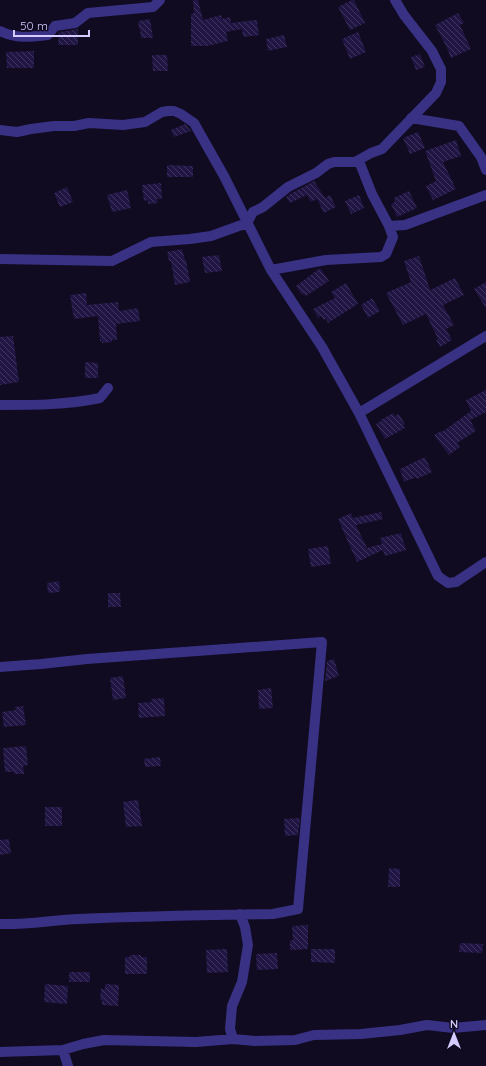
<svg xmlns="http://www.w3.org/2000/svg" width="486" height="1066" font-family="Quicksand,sans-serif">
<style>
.building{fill:url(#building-back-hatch)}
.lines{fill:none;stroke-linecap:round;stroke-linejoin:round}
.minor{stroke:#393184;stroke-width:10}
</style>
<defs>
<pattern id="building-back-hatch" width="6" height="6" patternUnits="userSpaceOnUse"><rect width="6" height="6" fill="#211543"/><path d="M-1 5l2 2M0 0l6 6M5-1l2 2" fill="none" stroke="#40365f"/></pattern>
</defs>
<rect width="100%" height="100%" fill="#100b21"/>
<!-- building -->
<path class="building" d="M193,0h5l5,20 18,-5 1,4 8,-2 1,6 26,-3 2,15 -16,2 -1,-8 -16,3 2,9 -21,5h-16v-32l3,-1z
M352,0h2l11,23 -15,7 -12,-23z
M458,13l6,10 -4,2 11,24 -20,9 -5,-12 -11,-21z
M150,19l3,19h-12l-1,-9h-1l-1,-8z
M78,29v16h-20l1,-13z
M358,32l8,20 -16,7 -8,-20z
M284,35l3,12 -19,4 -2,-12z
M34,51v17h-27l-1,-16z
M420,54l5,13 -9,3 -5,-13z
M152,55h15l1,16h-15z
M185,124l6,7 -17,6 -3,-7z
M418,132l7,16 -15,6 -7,-16z
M456,140l5,16 -18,6 13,27 -23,11 -7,-14 10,-5 -11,-30z
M167,165l26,1v11h-26z
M314,181l11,17 5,-3 6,12 -12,6 -7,-14 -6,3 -4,-7 -17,8 -4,-6 6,-4z
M161,183l1,16h-5l1,4 -10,1v-4l-4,1 -2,-16z
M67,187l6,15 -13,5 -6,-14z
M127,190l4,18 -19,4 -5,-17z
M409,191l8,17 -20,9 -6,-13 4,-2 -1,-4z
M359,195l5,13 -13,6 -6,-13z
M182,249l3,11h1l4,22 -15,3 -4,-24h-2l-2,-9z
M219,255l3,16 -17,2 -3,-16z
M419,256l11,34 25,-12 9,17 -21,10 11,20 -8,4 6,11 -12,7 -4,-7 2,-1 -12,-25 -23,11 -17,-32 25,-11 -7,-21z
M320,268l9,13 -23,15 -2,-2 -2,1 -6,-9z
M486,282v26l-12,-19z
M346,283l12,21 -30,19 -2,-4 -2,1 -3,-4 -3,2 -5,-9 22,-11 -4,-6z
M86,293l1,12 31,-3 1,9 19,-3 2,13 -24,3 1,16h-5v2l-10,1v-2h-2l-2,-25 -24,3 -4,-24z
M372,298l8,13 -12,7 -7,-13z
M13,336l6,46 -19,3v-48z
M85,362l13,1v15h-13z
M486,390v22l-16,8 6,11 -19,12 3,4 -11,8 -15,-20 7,-4 1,1 29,-21 -5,-11z
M393,413l2,3 4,-2 6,10 -2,1 2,3 -20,11 -9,-15 5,-3v-1z
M425,457l7,15 -15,7 -1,-2 -12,5 -4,-13z
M381,512l2,7 -27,6 11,23 15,-4 -2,-6 21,-5 5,17 -21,6 -2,-6 -26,12 -19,-43 13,-6 2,5z
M328,546l3,18 -20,3 -3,-18z
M59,581l1,11 -12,1 -1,-10z
M108,593h12l1,14h-13z
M334,659l5,17 -14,5 2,-20z
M123,676l3,22 -13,2 -3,-22z
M271,688l2,20 -14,1 -1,-19z
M164,698l1,18 -26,2 -1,-15 14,-1 -1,-3z
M23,706l3,19 -22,2 -2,-15 14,-2 -1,-3z
M26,746l2,19 -5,1 1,8h-10v-2h-9l-2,-24z
M160,757l1,9 -16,1 -1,-8z
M138,800l4,26 -16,1 -3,-25z
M45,807h17v19h-17z
M300,818l-2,17 -13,1 -1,-17z
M9,839l2,14 -11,2v-15z
M389,868l11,1v18h-12z
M308,925v24l-18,1v-9l3,-1 -1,-14z
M460,943l23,1 -1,9 -23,-1z
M227,949l1,23 -21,1 -1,-23z
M311,949h24v14l-24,-1z
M277,953l1,16 -21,1 -1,-16z
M130,955h11v2h6v17h-22v-17h5z
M69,972h21v10h-21z
M45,984l23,2 -1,18 -23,-2z
M105,984l14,1 -1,21 -16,-1v-5h-2l1,-11h4z"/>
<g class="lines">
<!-- minor -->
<path class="minor" d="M0,31c16,8 30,6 48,4l7,-9 20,-3 13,-10 65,-6 7,-7
M411,118l48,8 22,31 5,13
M0,130l17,2 14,-3 23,-3h20l15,-3 34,2 22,-3 17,-10 6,-1h6l7,3 13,9 30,53 47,94 51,77 37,66 79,163 10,7 8,-1 30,-20
M359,161l13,33 17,32
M0,259l112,2 39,-19 39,-3 21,-3 36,-13 6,-11 10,-5 25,-20 28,-14 12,-9 6,-2h21l16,-9 11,-4 54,-56 5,-11v-13l-9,-18 -28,-36 -9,-15
M271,270l55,-10 55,-3 5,-3 7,-17 -4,-11 16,-1 81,-30
M0,405c34,0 67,0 100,-7l8,-10
M359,413l127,-77
M0,667l41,-3 46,-5 235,-17 -24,267 -25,5c-65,1 -129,2 -194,5 -26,1 -53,6 -79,5
M233,1039l-3,-10 2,-23 10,-24 6,-37 -3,-18 -5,-13
M63,1050l5,16
M0,1052l63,-2 20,-6 21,-4 92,2 37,-3 22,2 40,-1 19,-5 47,-1 39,-4 27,-5 26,3 33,-3"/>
</g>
<!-- north arrow -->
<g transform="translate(454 1034)" stroke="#100b21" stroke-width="3" paint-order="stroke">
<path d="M0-3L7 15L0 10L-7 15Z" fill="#d4cbff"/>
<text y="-6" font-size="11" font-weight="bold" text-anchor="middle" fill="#d4cbff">N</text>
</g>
<!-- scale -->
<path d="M14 30v6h75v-6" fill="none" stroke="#d4cbff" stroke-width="2"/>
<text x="20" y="30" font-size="12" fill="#d4cbff" stroke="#100b21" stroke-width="3" paint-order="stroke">50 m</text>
</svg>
